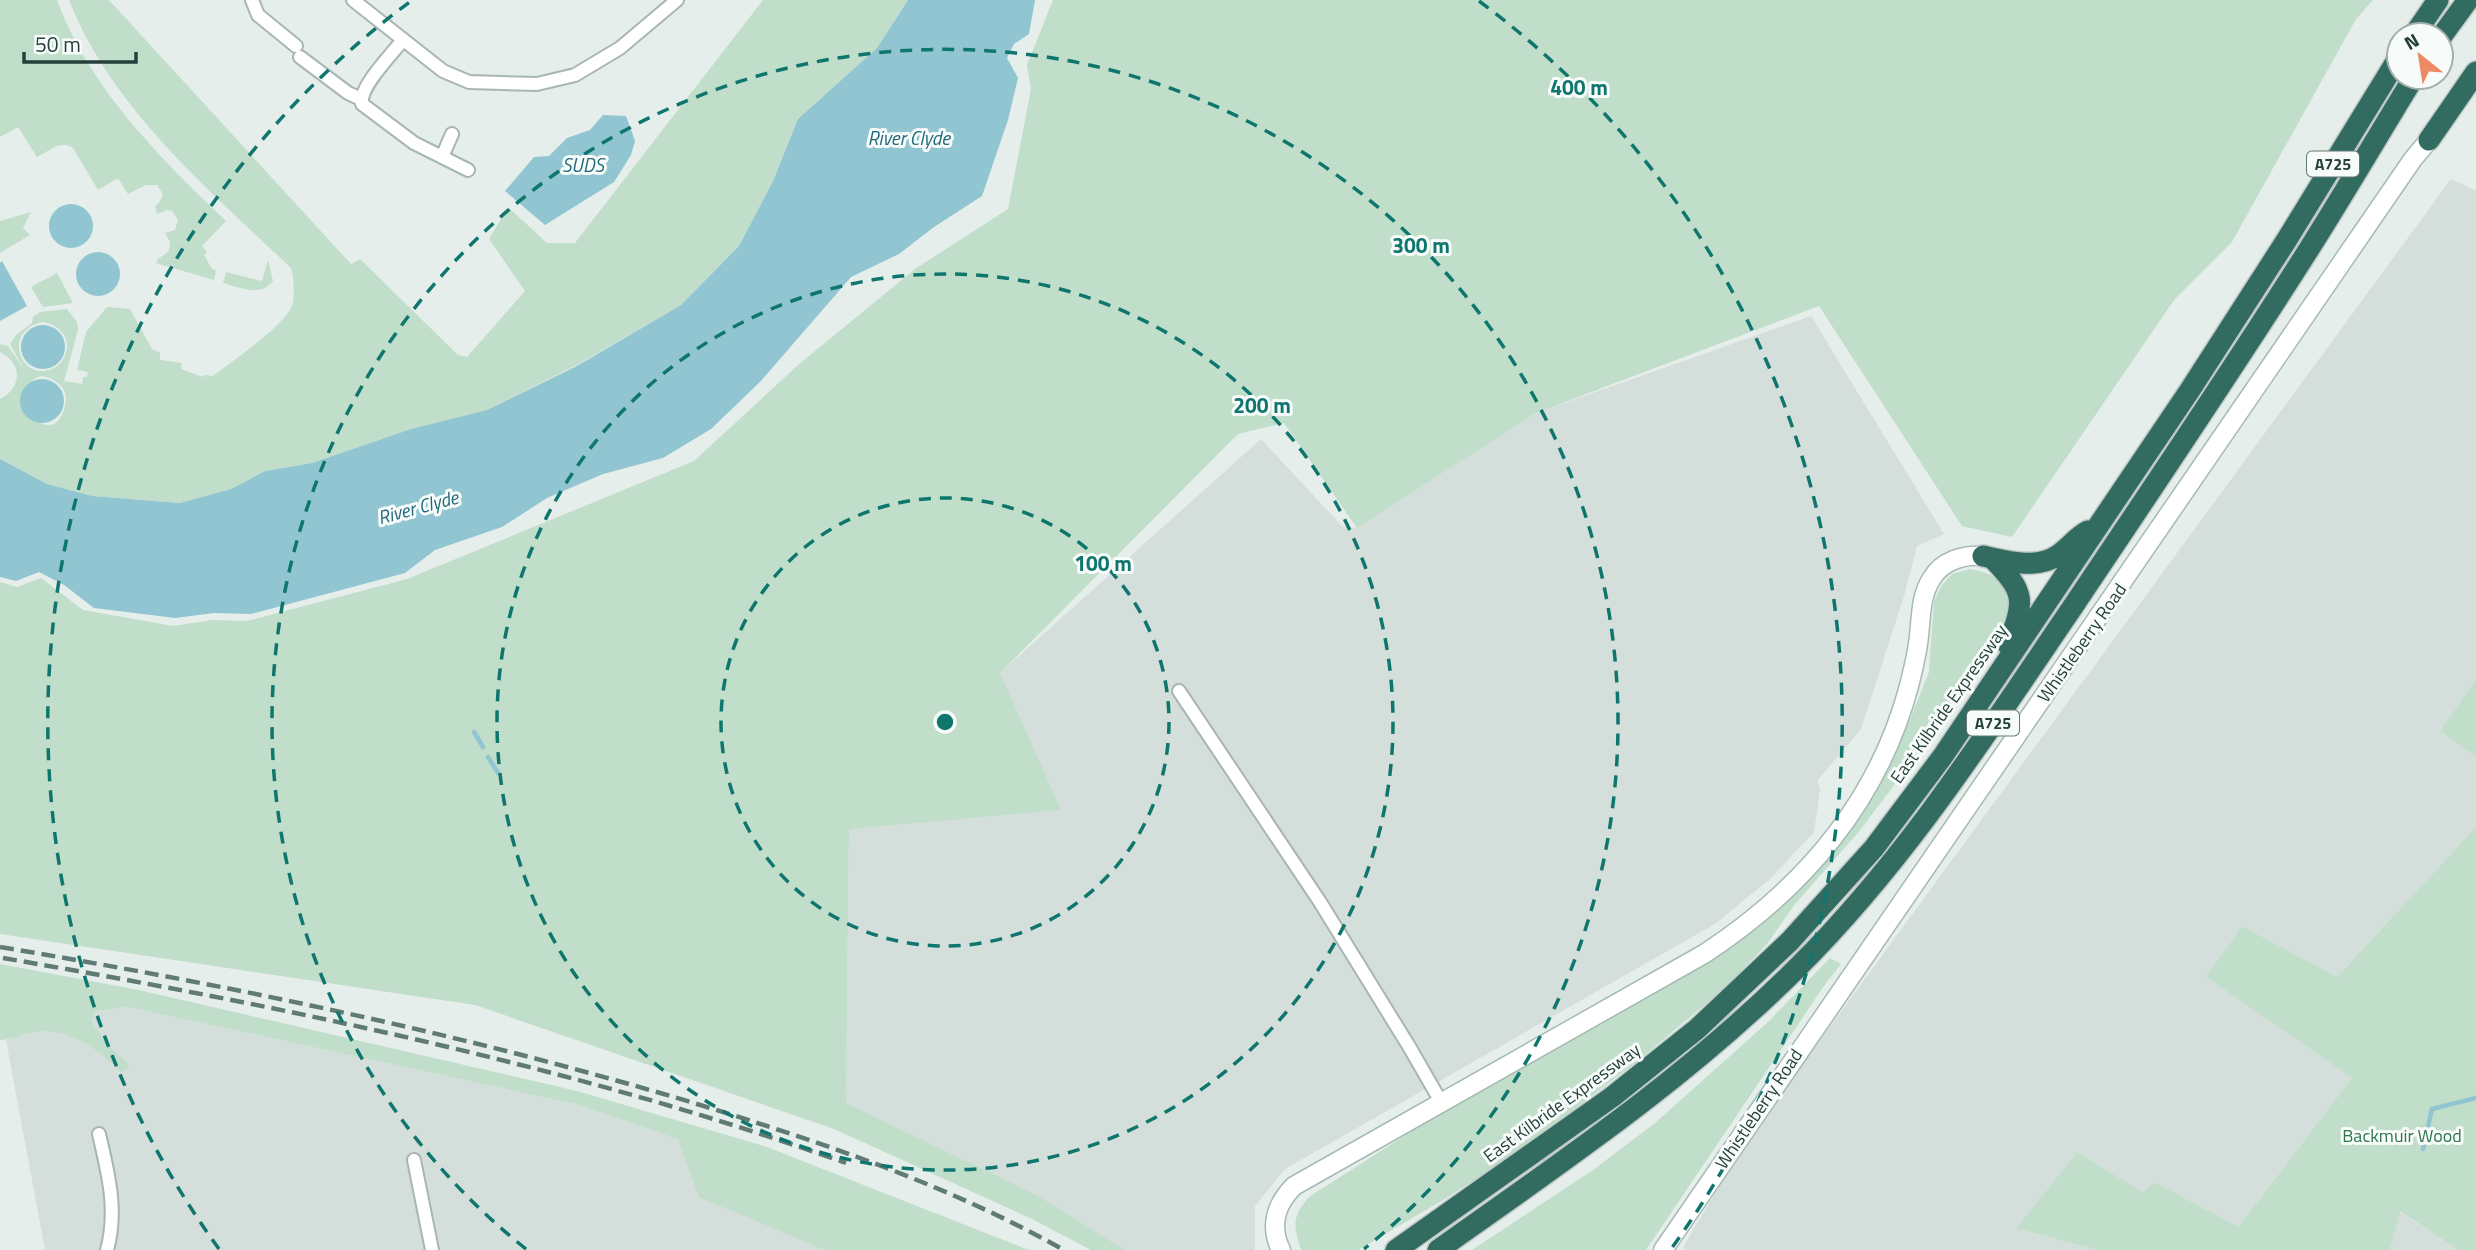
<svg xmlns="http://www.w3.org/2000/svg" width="2476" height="1250" font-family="'Titillium Web',sans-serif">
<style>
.built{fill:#d4deda}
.green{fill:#c0dec9;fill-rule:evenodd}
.water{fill:#91c5d1}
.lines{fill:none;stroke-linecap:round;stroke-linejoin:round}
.stream{stroke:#91c5d1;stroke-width:4.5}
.street-casing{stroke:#a8b6b2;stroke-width:16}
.secondary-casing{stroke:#a5bab3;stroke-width:21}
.highway-casing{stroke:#c2cac8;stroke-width:24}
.street{stroke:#fff;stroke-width:12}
.secondary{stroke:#fff;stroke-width:18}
.highway{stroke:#326c61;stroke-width:21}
.rail{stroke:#607b75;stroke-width:4.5;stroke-dasharray:14 7;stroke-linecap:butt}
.ring{fill:none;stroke:#0f766e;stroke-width:3.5;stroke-dasharray:12 9}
.labels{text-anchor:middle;stroke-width:6;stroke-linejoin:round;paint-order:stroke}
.shield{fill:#f7fbf9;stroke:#647873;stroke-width:2}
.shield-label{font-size:16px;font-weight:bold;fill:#25403a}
.street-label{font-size:18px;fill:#25403a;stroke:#f7fbf9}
.park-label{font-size:18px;fill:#30764d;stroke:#f7fbf9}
.water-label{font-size:19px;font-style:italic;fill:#20697b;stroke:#f7fbf9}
.centre{fill:#0f766e;stroke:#f7fbf9;stroke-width:3.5}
.ring-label{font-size:21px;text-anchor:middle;font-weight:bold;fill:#0f766e;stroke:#f7fbf9;stroke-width:6;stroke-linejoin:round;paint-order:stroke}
</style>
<rect width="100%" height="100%" fill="#e6eeeb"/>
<!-- built -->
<path class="built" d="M2451,179l25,12v488l-36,52 36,25v71l-139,150 -95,-51 -36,51 146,101 -115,150 -83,-46 -11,12 -64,-42 -63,76 81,22h-411l-3,-3 64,-107z
M1811,316l133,218 -27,12 -13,50 -43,133 -44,52 3,8 -6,43 -43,46 -56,46 -430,245 -30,37v44h-130l-88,-55 -191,-92 3,-275 211,-18 -60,-137 261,-234 81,87 15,2 179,-115z
M128,1007l452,98 378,130 21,15h-934l-39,-210 89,-29z
M2399,1211l59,39h-68z"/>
<!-- green -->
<path class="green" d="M0,0h57c32,88 103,158 169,221l-24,25 5,6 -3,3 8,14 4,1 -2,10 -58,-17 2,-4 11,-8 1,-9 -5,-9 10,-3 3,-10 -6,-9 -5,-1 -10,4 -2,-8 4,-3 4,-9 -6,-9h-11l-18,9 -10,-16 -20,12 -25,-42c-11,-9 -24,3 -36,9l-19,-30 -18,10z
M69,0h40l242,264 9,-5 98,96 9,2 58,-66 -36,-52 19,-32 39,36h28l188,-243h145l-31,48 -79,71 -25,62 -34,65 -58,59 -106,61 -88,44 -76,19 -99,34 -47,8 -34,18 -51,14 -88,-7 -45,-12 -47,-25v-60c22,-11 23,-36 0,-47v-8l8,2 16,23 -14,-25 6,-9 16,-12 1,-6 7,-5 27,-3 10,13 1,8 -14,51 18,3 1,-7h4l1,-5 -11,-2 9,-38 21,-25 23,2 22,40 8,4v7l22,3 -1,6 22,8 1,-2 9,1c19,-15 70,-49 79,-70 3,-8 2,-30 -1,-38 -83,-79 -179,-159 -222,-268zM42,322c15,2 29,14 24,31 -2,7 -7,13 -14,16 -32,13 -50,-38 -10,-47zM41,376c15,2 29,13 24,30 -13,52 -65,-16 -24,-30z
M1053,0h1320l-17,19 -124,223 -58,58 -162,237 -50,-11 -143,-220 -283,107 -179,115 -73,-105 -46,11 -238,239 61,137 -212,19 -3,274 191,92 88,55h-34l-61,-32 -196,-89 -359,-124 -475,-71v-352l17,5 24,-9 42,32 90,16 39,-6 35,1 160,-42 287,-118 104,-96 117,-96 93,-60 23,-120 -4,-24z
M31,212l-8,16 7,7 -30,18v-32z
M268,260l5,21c-13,17 -33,6 -50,2l3,-11 36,9z
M57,273l16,30 -30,4 -12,-20z
M1970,569c32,5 44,20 39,52l-104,150 -48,63 -62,70 -28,40 -45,46 -82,69 -64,49 -86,62 -47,30 -85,50h-57c-8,-25 -9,-33 8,-53l145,-93 107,-58 185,-110 68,-61 58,-79 39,-79 18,-45 5,-71 8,-16 10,-11z
M2476,679v77l-36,-25z
M2476,827v423h-18l-58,-39 -10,39h-293l-81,-22 62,-76 65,41 11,-11 84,45 114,-149 -146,-101 36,-51 95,51z
M1830,958l11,6 -15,19 -180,267h-174l121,-80 62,-47 113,-101z
M0,964l139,26 438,101 190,56 262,103h-204l-126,-53 -21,-58 -98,-34 -452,-98 -33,4 -4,10 16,23 23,22 -9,6c-22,-23 -55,-46 -88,-40 -11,2 -22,8 -33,8z"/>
<!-- water -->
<path class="water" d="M908,0h127l-6,34 -15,10 -7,14 11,20 -10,42 -26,76 -48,31 -35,27 -48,23 -90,104 -50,48 -48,29 -60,16 -56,24 -45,29 -67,23 -30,23 -154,41 -37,-1 -39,5 -81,-10 -30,-23 -25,-13 -23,9 -16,-4v-118l47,25 45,12 88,7 51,-14 34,-18 47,-8 99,-34 76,-19 88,-43 106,-62 58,-59 34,-65 25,-62 79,-71z
M603,115l23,1 9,25 -4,14 -17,27 -69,43 -40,-34 29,-34 15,-1 18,-18 23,-8z
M49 226a22 22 0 1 1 44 0a22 22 0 1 1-44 0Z
M76 274a22 22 0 1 1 44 0a22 22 0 1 1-44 0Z
M2,261l25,45 -27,15v-58z
M21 347a22 22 0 1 1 44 0a22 22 0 1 1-44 0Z
M20 401a22 22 0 1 1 44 0a22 22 0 1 1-44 0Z"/>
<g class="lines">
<!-- stream -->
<path class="stream" d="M474,732l9,15
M488,757l10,16
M2423,1149l9,-40 44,-11"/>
<!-- street casing -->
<g class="street-casing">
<path id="street" d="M252,0l6,15 38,31
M353,0l90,71 26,11 68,2 38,-9 45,-27 57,-48
M402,41c-11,14 -43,46 -40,63l52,39 54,27
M300,57l48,36 13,6
M442,157l10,-23
M1179,691l141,211 90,146 31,54
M99,1134c9,39 19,76 8,116
M414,1160l18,90"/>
</g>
<!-- secondary casing -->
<g class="secondary-casing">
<path id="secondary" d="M1281,1250c-12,-24 -5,-46 13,-64l410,-232c98,-64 174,-152 205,-268 3,-12 6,-24 8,-36 5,-24 1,-51 15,-72 10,-17 32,-24 51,-22
M1663,1250l750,-1091 16,-19"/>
</g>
<!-- highway casing -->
<g class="highway-casing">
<path id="highway" d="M2414,35l24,-35
M2441,37l27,-37
M2429,140l47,-68
M1983,556c23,5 54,14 75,-1 11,-7 18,-18 30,-24
M1992,558c34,35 33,42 16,87
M1396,1250l216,-153 85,-68 93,-88 84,-93 69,-92 247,-366 96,-149 113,-184
M1438,1250c124,-88 250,-173 359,-282 109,-108 191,-237 277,-363 79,-118 159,-236 235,-356 36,-57 70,-115 105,-172"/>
</g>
<!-- street -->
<use href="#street" class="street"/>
<!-- secondary -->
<use href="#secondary" class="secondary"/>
<!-- highway -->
<use href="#highway" class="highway"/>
<!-- rail -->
<path class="rail" d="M0,947c235,39 469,88 697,157 127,39 251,81 367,146
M3,958c285,49 570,108 843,205"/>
</g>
<!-- distance rings -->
<g class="ring">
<circle cx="945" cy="722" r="224"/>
<circle cx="945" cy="722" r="448"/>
<path d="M526 1249A673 673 0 1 1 1364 1249"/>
<path d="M219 1249A897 897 0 0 1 411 1M1479 1A897 897 0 0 1 1671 1249"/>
</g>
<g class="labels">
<!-- shield labels -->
<g class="shield">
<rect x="2307" y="151.5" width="52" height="25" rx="5"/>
<rect x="1967" y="710.5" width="52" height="25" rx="5"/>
</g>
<g class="shield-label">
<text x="2333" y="170">A725</text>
<text x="1993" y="729">A725</text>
</g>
<!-- street labels -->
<g class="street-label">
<text transform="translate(2082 643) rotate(-55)" y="6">Whistleberry Road</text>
<text transform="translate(1949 704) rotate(-55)" y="6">East Kilbride Expressway</text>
<text transform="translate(1562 1103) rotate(-36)" y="6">East Kilbride Expressway</text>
<text transform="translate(1759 1109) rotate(-56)" y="6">Whistleberry Road</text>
</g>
<!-- park labels -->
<g class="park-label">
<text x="2402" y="1142">Backmuir Wood</text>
</g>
<!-- water labels -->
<g class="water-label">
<text x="909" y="145">River Clyde</text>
<text x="583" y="172">SUDS</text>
<text transform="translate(418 507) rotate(-15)" y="7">River Clyde</text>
</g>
</g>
<circle cx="945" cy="722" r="10" class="centre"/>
<g class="ring-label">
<text x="1579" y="95">400 m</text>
<text x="1421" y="253">300 m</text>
<text x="1262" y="413">200 m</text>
<text x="1103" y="571">100 m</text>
</g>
<!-- north arrow -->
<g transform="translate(2420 56) rotate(330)"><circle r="33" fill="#f7fbf9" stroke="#a3b0ad" stroke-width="2"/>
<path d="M0-5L12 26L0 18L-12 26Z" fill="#ed8a65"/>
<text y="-10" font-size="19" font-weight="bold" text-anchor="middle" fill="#25403a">N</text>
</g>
<!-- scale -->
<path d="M24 52v10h112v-10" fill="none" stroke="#25403a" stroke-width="3.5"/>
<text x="35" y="52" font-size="21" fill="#25403a" stroke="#f7fbf9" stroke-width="5" paint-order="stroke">50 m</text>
</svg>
